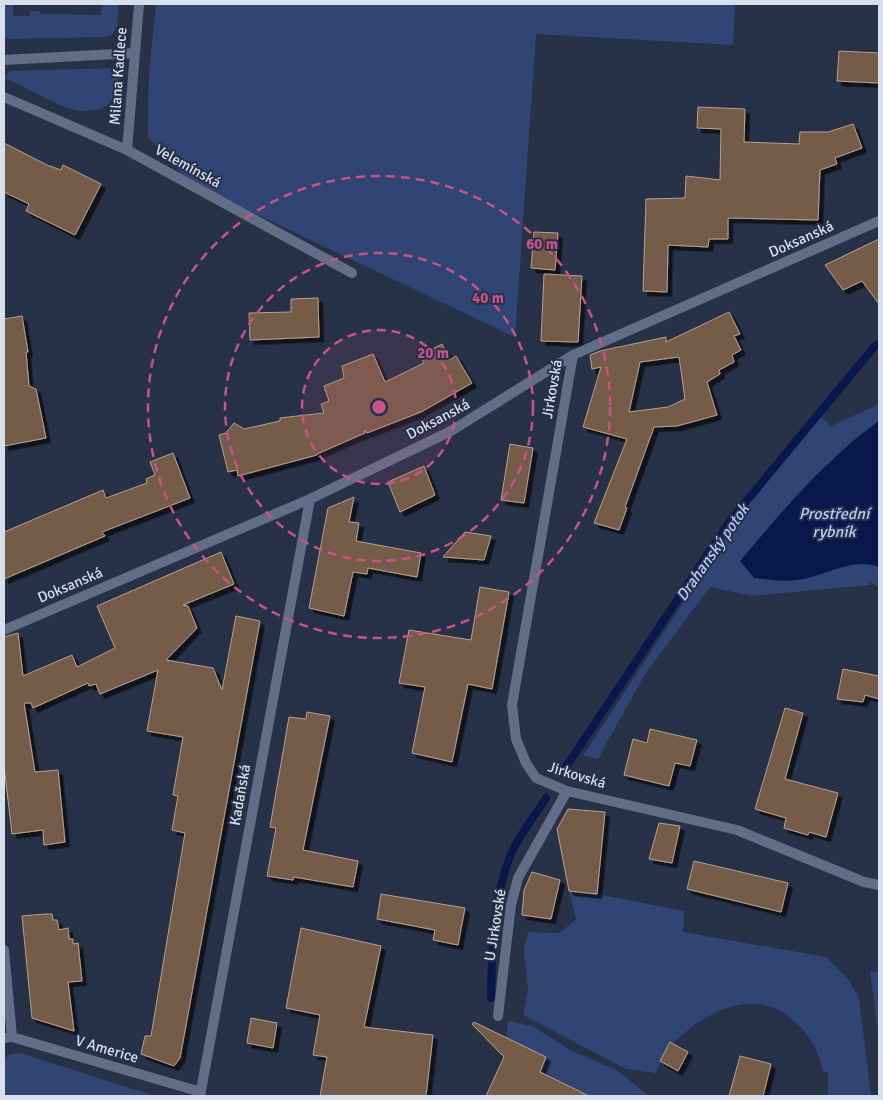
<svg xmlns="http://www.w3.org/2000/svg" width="883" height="1100" font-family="Signika,sans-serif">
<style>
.green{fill:#314575}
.water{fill:#09184c}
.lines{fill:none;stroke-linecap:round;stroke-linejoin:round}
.stream{stroke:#09184c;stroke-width:8}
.building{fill:#745b49;stroke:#bba08c;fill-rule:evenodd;filter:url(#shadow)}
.minor{stroke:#626e88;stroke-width:10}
.ring{fill:none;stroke:#c85386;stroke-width:2.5;stroke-dasharray:9 6}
.labels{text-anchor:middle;stroke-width:4;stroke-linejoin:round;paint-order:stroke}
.street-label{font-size:15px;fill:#d7deec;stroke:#273148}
.water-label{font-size:16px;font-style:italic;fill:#b3cafe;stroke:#273148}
.centre{fill:#c85386;stroke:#273148;stroke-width:2.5}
.ring-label{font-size:15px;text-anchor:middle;font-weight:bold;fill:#c85386;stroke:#273148;stroke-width:4;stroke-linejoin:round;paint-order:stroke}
</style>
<defs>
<filter id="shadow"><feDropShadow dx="4.5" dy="4.5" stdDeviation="0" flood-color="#0009"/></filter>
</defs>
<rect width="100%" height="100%" fill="#273148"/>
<!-- green -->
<path class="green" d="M4,4h9v12h17v-5h10v3l61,1 1,-11h17l-2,21 -5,10 -8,2 -100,2z
M156,4h579l-2,41 -197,-11 -21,303 -325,-154 -42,-46 1,-64z
M119,68c-1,10 -1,21 -6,30 -7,14 -28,15 -42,11 -21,-6 -45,-23 -67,-31l5,-7z
M879,404v17l-26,19 -84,87 34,52c22,-7 54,-22 76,-12v20l-9,-5v3l-118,11 -42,-9 -65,87 -47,85 -15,-3 162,-248 75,-92 11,10z
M569,891l28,3 87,17 -1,21 143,25 23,23 10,18 12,98h-43v-24h-5c-4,-20 -12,-35 -27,-49 -30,-29 -65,-22 -97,-1 -10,6 -18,15 -27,22l-3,-2 -13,31 -30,-4 -103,-54 5,-26 -4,-40 4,-17 32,1 16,-14z
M870,971l9,1v68z
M508,1021l24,5 38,24 48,21 31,25h-60l-36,-16v-2l-14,-4 7,-17 -40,-18z
M20,1053l135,43h-151v-37l6,-5z"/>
<!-- water -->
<path class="water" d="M879,421v146c-23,-10 -52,7 -75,12 -16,3 -34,1 -50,-1l-14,-17c42,-50 86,-102 139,-140z"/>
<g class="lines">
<!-- stream -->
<path class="stream" d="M562,773l168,-252 144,-174 5,-3
M491,998c1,-49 1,-98 20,-144 9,-20 24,-38 35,-56"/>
</g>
<!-- building -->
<path class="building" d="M839,51l40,2v30l-42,-2z
M698,107l47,2 -1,33 55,2 1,-12h28l25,-8 9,24 -27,10 2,6 -17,6 -2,50 -90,-2v21h-19l-1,8 -40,-2 -1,47 -24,-1 3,-92 39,-1 1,-22 34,4 1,-51 -24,-1z
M4,143l43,22 14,5 2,-5 38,19 -26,51 -49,-24 3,-7 -25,-12z
M534,232l24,1 -3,37 -24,-2z
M879,239v65l-17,-23 -19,9 -18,-25z
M544,274l38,2 -4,66 -37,-1z
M318,298l1,39 -69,3 -1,-27 42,-1v-13z
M729,312l11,22 -6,2 7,14 -9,5 2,7 -15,8 1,4 -13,8 10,33 -40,11 -23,1 -29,80 2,1 -8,22 -25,-7 33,-84 -44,-12 18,-60 -9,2 -2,-14 10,-4 66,-14v5zM679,357l6,42 -17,8 -39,5 11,-50z
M22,316l6,36h-2l3,34 7,3 10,49 -42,8v-127z
M442,344l8,16 6,-4 16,27 -51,29 -54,21 -2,-3v3l-48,21v1l-79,21 -1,-6 -9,2 -9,-37 7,-2 8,-10 10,6 36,-8v-3l44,-5 -3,-9 8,-3 -5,-15 20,-8 -2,-12 31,-12 12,28 39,-19 -4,-7z
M510,444l23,4 -9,55 -23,-3z
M173,453l17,45 -88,34 3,4 -101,43v-47l99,-42 3,8 41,-15 -1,-4 9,-4 -5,-13z
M424,466l11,29 -35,17 -12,-30z
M354,497l-5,25 10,1 -3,18 65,12 -4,24 -49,-9 -1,6 -14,-2 -9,44 -35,-8 19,-100z
M465,532l26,4 -7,24 -41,-3z
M221,552l13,32 -51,21 5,1 9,22 -31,32 47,8 9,22 14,-74 24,5 -80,437 -6,8 -33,-12 4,-18h6l34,-203 -13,-3 6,-34 -5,-1 10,-58 -36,-6 11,-61 -58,24 -4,-10 -7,2 -1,-3 -55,25 -2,-5h-7l11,69 23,-2 7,72 -21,3 -1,-15 -31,4 -8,-68v-129l14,-4 5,43 49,-21 5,12 38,-19 -18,-42z
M480,587l29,5 -17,97 -24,-5 -16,78 -40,-9 13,-66 -26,-4 10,-53 62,10z
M843,669l36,7v23l-14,-4 -2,7 -26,-3z
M785,708l18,5 -18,66 53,14 -12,44 -17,-5 -1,3 -24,-7 2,-10 -31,-9z
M307,712l23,4 -27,134 55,11 -5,26 -59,-10 -1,3 -26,-4 9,-48 -6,-1 19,-110 17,2z
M650,729l47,11 -7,26 -15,-3 -6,23 -45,-11 9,-36 14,4z
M568,809l37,3 -8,82 -28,-3 -12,-62z
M659,823l21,3 -8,37 -23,-4z
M694,861l94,22 -7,29 -94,-23z
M532,872l28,8 -9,39 -29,-4 2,-25z
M381,894l84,14 -7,37 -25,-5 2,-10 -58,-11z
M45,914h7l1,6h4l2,10 9,-2 1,11h4v5l5,-1 4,38 -14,1 6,49 -42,-13 -10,-102z
M301,928l80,18 -17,81 69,8 -7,61h-106l7,-39 -14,-2 7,-40 -34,-7z
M251,1018l26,5 -4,25 -26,-5z
M474,1022l72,35 -6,15 49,24h-103l18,-39 -32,-33z
M670,1042l18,10 -10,19 -18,-10z
M740,1056l31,8 -8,32h-34z"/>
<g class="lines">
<!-- minor -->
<path class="minor" d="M4,60l130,-7
M4,97l123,53 225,123
M127,150l12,-146
M573,355l-61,350 4,34 10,24 10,15 31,13 170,39 127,52 15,3
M4,630l306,-131 141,-68 122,-76 306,-134
M4,950l8,87
M498,1016l13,-111 7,-27 49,-87
M4,1038l8,-1 189,55
M200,1096l110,-597"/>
</g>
<!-- distance rings -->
<circle cx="379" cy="407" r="77" fill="#c85386" fill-opacity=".12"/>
<g class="ring">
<circle cx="379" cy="407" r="77"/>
<circle cx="379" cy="407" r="154"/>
<circle cx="379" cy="407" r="231"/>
</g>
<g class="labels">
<!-- street labels -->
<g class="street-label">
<text transform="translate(118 76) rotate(-86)" y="5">Milana Kadlece</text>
<text transform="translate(188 166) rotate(29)" y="5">Velemínská</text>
<text transform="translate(801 239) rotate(-24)" y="5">Doksanská</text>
<text transform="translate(552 389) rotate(-80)" y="5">Jirkovská</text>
<text transform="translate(438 419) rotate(-28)" y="5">Doksanská</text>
<text transform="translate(70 585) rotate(-23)" y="5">Doksanská</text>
<text transform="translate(577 775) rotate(17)" y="5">Jirkovská</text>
<text transform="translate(240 795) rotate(-80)" y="5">Kadaňská</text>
<text transform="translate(495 925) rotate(-81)" y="5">U Jirkovské</text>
<text transform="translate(107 1049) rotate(16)" y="5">V Americe</text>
</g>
<!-- water labels -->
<g class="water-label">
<text x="834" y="519">Prostřední<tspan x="834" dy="18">rybník</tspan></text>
<text transform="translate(712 552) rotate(-55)" y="6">Drahanský potok</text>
</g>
</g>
<circle cx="379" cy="407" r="8" class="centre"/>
<g class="ring-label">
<text x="542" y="249">60 m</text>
<text x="488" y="303">40 m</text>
<text x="433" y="358">20 m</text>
</g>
<!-- border -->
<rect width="883" height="1100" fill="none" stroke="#d7deec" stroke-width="10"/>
</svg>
